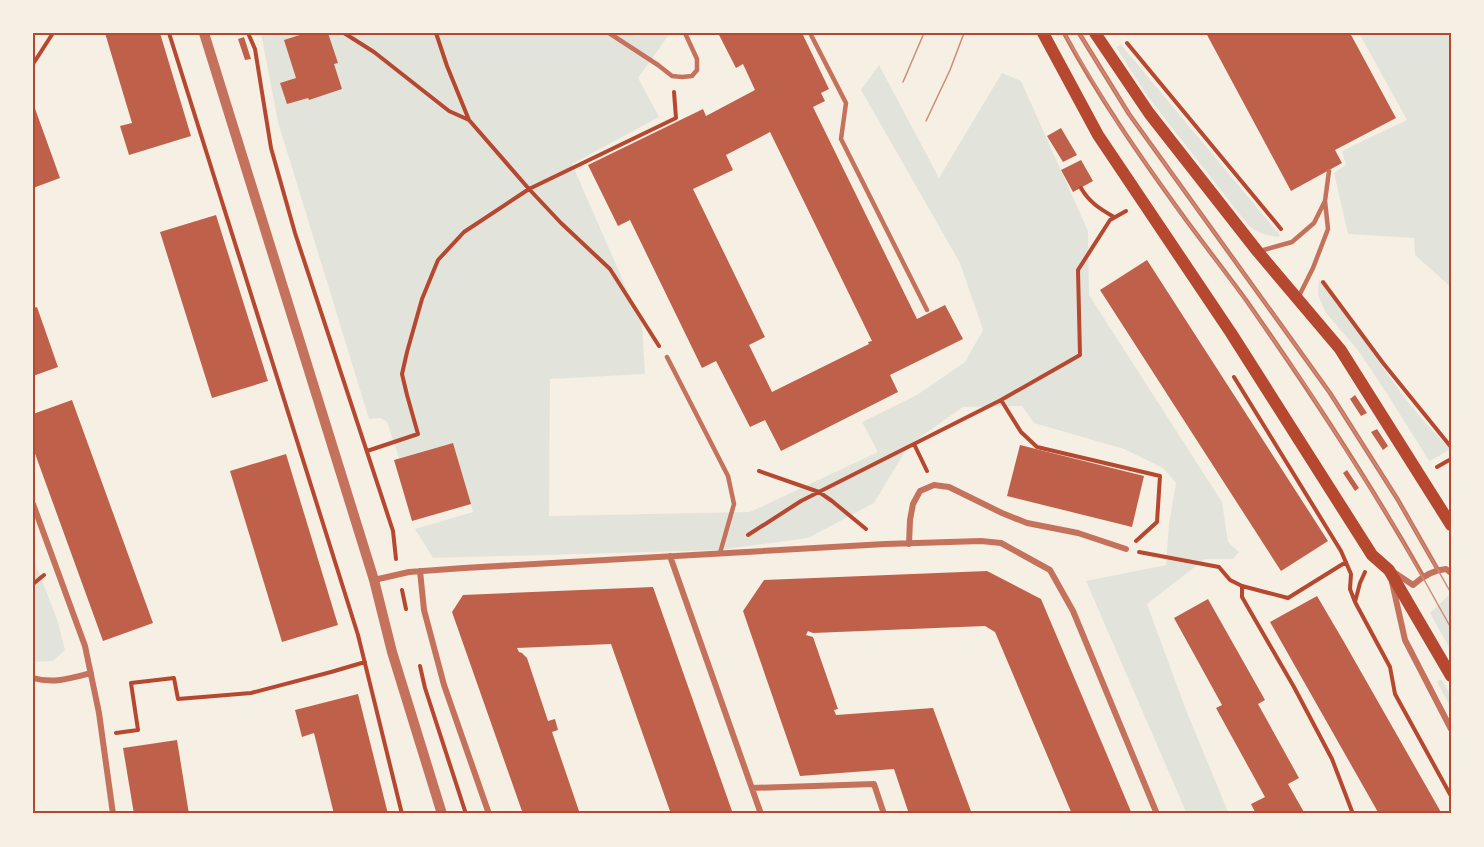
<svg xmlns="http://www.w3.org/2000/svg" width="1484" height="847" font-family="'DejaVu Sans',sans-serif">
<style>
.green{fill:#e2e4dc}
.building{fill:#bf614a;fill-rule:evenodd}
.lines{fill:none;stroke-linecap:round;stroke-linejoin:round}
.path{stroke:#b5482f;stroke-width:4}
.service{stroke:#c5725c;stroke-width:4.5}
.minor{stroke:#c5725c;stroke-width:6}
.tertiary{stroke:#c5725c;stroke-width:10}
.secondary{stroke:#b5482f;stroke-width:12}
.tram{stroke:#cf8b77;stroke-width:1.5}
.neatline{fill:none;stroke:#b5482f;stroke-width:2}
</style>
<rect width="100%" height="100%" fill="#f6efe4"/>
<!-- green -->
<path class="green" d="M261,33h409l-32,45 21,39 -87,47 70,160 3,50 -95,5 -1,137 201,-4 128,-60 -16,-30 55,-27 48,-33 18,-32 -23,-67 -99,-173 18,-25 60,113 63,-105 19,8 67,150 1,64 133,207 6,40 11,10 -6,7h-28l-58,45 39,106 43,104h-42l-101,-233 80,-16 3,-41 7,-41 -13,-15 -39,-19 -90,-26 -12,-17 -59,1 -54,38 -35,58 -66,35 -90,12 -285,8 -18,-29 58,-17 -20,-69 -54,15 -12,-36 -6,-4 -12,1 -91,-297z
M1359,33h92v254l-36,-32 -1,-17 -66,-4 -14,-61 12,-8 -4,-14 65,-31z
M1121,45l2,2 157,188 -2,2c-12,-2 -20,-3 -30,-12l-100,-128 -32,-50z
M1319,279c10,12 20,25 28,37 33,46 62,94 103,132l-1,2 -19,11 -2,-2 -44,-70 -27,-40 -31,-36 -8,-18z
M33,557l25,65 7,28 -12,11 -20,1z
M1450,594h1v57l-21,-38z
M1440,680h2l9,16v12l-14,-26z"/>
<!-- building -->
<path class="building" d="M105,33h55l31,103 -62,19 -9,-29 12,-3z
M306,33h22l10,30 -4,1 8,25 -33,11 -1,-2 -21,6 -7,-21 16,-5 -12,-38z
M718,33h84l27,56 -8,4 4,8 -12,6 104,212 28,-14 18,34 -73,36 8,17 -117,59 -16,-31 -15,7 -34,-66 -14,7 -72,-148 -12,6 -30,-61 115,-56 3,7 49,-26 -12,-26 -7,4zM770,132l102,209 -4,1 1,2 -97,48 -23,-47 16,-8 -72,-148 40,-19 -7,-15z
M1206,33h144l46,85 -61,32 7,13 -51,28z
M244,37l7,22 -6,1 -7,-21z
M33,103l27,75 -27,10z
M1061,128l16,27 -14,7 -16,-26z
M1081,160l12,21 -20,11 -12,-22z
M216,215l52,166 -56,17 -52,-166z
M1147,260l181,281 -47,30 -181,-281z
M37,307l21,60 -25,9v-68z
M1355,395l12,18 -6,3 -11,-17z
M72,400l81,223 -50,18 -70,-193v-34z
M1377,429l11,17 -5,4 -12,-18z
M453,443l18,61 -59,17 -18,-61z
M1020,445l124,31 -12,51 -125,-31z
M286,454l52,171 -56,17 -52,-171z
M1347,470l12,18 -4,3 -12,-18z
M987,571l54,28 91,215h-60l-77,-182 -10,-6 -172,7 -5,-2 -2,4 7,2 25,72 -4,1 2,5 97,-7 39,106h-63l-15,-45 -94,7 -57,-165 21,-31z
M653,587l80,227h-62l-60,-170 -94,4 2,4 3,1 5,5 21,63 7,-2 3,11 -6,2 28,82h-57l-71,-202 11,-17z
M1317,596l27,46 98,172h-63l-109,-192z
M1208,599l57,101 -7,4 41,74 -11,6 17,30h-49l-5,-10 14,-7 -49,-89 6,-3 -48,-87z
M358,694l30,120h-54l-20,-81 -12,4 -7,-27z
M177,740l12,74h-55l-11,-66z"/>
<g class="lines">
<!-- path -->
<path class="path" d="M169,33l189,602 44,179
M248,33l7,16 16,99 24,85 98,298 3,28
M344,33l30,19 75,59 20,9 60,69 32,34 49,46 49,77
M436,33l11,33 22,54
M1127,43l154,186
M33,64l20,-31
M1081,188c8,14 19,21 33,29
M1323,282l60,81 68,84
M1234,377l107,174 10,23 -1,15 5,13 35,65 5,27 56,102
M1001,400l20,32 16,15 123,29 -3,46 -21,19
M914,444l13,27
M367,451l51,-17 -11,-39 -5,-21 5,-22 15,-53 16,-39 26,-28 65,-43 147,-71 -2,-26
M1437,467l14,-8
M759,471l60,21 13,9 34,28
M748,535l53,-34 200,-101 79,-45 -2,-85 32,-50 16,-9
M1139,552l80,15 11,13 12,6 46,12 58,-36
M33,584l11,-9
M1242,586v11l52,90 38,72 21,55
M402,590l4,19
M1355,602l5,-19 5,-11
M420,666l5,22 41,126
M116,733l22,-3 -7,-47 43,-5 4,21 73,-6 80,-21 34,-10"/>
<!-- service -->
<path class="service" d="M609,33l49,32 14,11 10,1 10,-1 5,-6v-11l-12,-26
M810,33l36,70 -5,36 86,171
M1064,33c34,63 75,122 117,180 21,29 44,58 65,87 63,90 123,181 177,276
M1079,33l50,81 201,279 68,107 40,70
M1260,251l32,-9 22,-19 11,-22
M1299,296l14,-28 15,-39 -3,-28 4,-30
M667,357l61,119 6,28 -14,49"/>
<!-- minor -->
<path class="minor" d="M33,504l52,142 14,67 14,101
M909,544l1,-24 3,-16 7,-13 14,-6 15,2 53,26 25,10 51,10 48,16
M670,556l91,258
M420,571l4,39 20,75 45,129
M1395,573l18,12c10,-9 20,-15 33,-16l5,4
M374,580l35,-8 55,-4 421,-24 96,-3 20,2 49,27 23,41 84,203
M1392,582l13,58 46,89
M33,678c20,6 39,0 58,-5
M752,788l122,-4 10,30"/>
<!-- tertiary -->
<path class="tertiary" d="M204,33l170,547 18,72 50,162"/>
<!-- secondary -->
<path class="secondary" d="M1043,33l55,102 133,198 141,222 17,15 62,106
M1095,33l54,80 109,139 82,97 111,176"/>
<!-- tram -->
<path class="tram" d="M1064,33l53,89 63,90 65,87 62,89 86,136 58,104
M1079,33l50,81 201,279 68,107 53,93
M903,82l21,-49
M926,121l24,-51 14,-37"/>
</g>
<!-- border -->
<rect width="1484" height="847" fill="none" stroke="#f6efe4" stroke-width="69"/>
<rect x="34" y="34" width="1416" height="778" class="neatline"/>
</svg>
